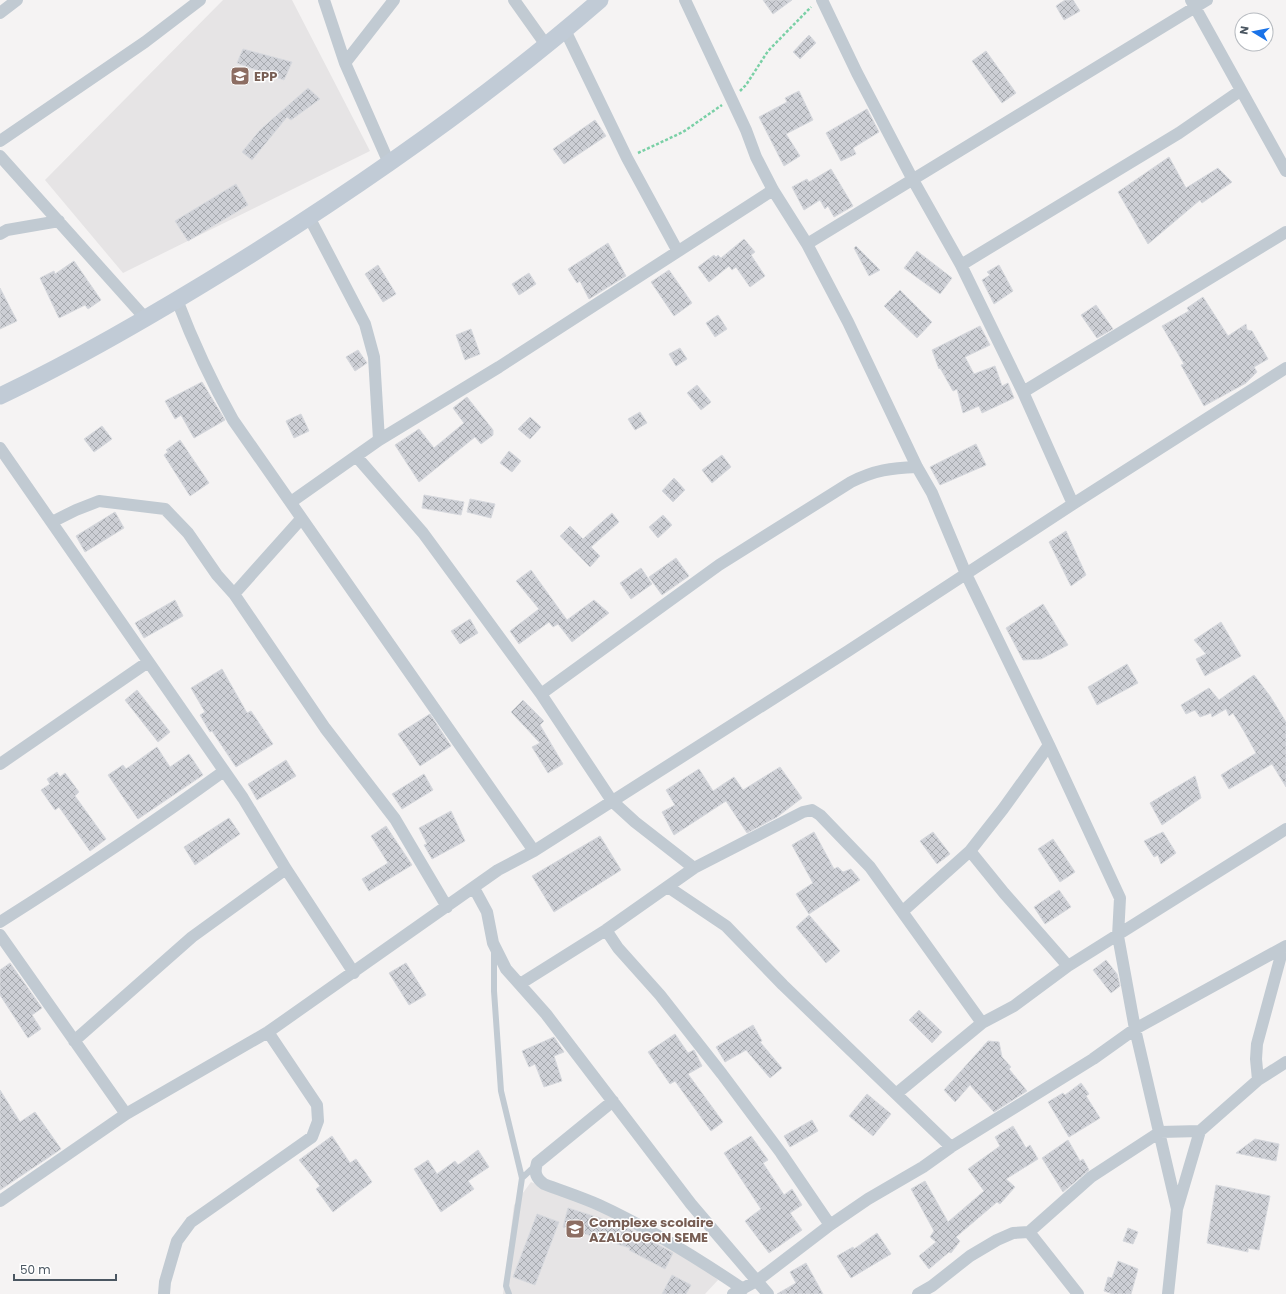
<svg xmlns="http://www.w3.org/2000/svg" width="1286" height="1294" font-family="Poppins,sans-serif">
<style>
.education{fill:#e6e4e5}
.building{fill:url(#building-cross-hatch);stroke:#d7d9de}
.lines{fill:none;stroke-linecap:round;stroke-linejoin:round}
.path{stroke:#7ad0a6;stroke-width:2.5;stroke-dasharray:3 2;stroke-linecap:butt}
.service{stroke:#c1cad2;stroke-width:6}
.minor{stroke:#c1cad2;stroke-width:12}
.secondary{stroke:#c1cbd6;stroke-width:17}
.labels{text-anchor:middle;stroke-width:3;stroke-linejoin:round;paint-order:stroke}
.education-label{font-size:13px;font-weight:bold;fill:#785e54;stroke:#fff;text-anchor:start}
</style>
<defs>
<pattern id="building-cross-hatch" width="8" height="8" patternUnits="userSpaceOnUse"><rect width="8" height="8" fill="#cdcfd5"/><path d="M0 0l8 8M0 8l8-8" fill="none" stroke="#a8abb0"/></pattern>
</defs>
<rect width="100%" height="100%" fill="#f5f3f3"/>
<!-- education -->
<path class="education" d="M223,0h69l78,151 -247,122 -78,-93z
M531,1182l81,33 73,39 33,26 -13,14h-202l11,-89z"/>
<!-- building -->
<path class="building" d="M763,0h29l-19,14z
M1065,0h8l7,11 -16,9 -8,-14z
M809,35l7,8 -16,16 -7,-7z
M243,49l49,13 -8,18 -47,-17z
M986,51l30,42 -14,10 -30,-42z
M308,88l12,11 -29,21 -4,-3 -35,43 -10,-8 18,-22z
M799,91l14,29 -27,14 14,22 -16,10 -25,-49 28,-15 -2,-4z
M867,109l12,23 -26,16 3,6 -15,7 -15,-28z
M595,120l11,16 -42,28 -11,-15z
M1169,157l17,31 32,-20 14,14 -30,21 -2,-3 -52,44 -30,-52z
M831,169l22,37 -19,11 -6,-11 -3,3 -5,-9 -16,10 -12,-23 15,-8 2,3z
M236,184l12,21 -60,36 -13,-20z
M744,239l11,13 -4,3 14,21 -15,11 -14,-20 -4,3 -3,-4 -20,16 -11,-15 16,-12 2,2 2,-2 3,3z
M608,243l18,33 -37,23 -9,-18 -3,2 -9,-14z
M856,246l24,24 -11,6 -15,-28z
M917,251l35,27 -12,16 -36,-26z
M74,261l27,39 -13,9 -3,-4 -26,13 -19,-40 14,-7 1,3z
M378,265l18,29 -13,8 -18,-28z
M999,265l14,26 -19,13 -12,-24 8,-5 -3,-3z
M669,270l23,33 -18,13 -23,-34z
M529,273l7,11 -17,11 -7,-11z
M0,288l17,33 -17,8z
M900,290l32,32 -15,16 -33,-32z
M1203,297l25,39 18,-12 1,6 5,1 16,28 -14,8 3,5 -11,11 -42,23 -23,-41 3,-1 -22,-38 27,-15 -2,-3z
M1096,305l17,24 -16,9 -16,-23z
M718,315l9,14 -12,8 -9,-14z
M980,326l10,19 -25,12 9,17 21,-8 7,20 6,-3 6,15 -32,15 -3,-7 -16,7 -6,-24 -4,2 -13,-23 -1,1 -7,-19z
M471,329l9,25 -15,6 -9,-25z
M680,348l7,11 -11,7 -7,-12z
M358,350l9,13 -12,8 -9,-14z
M202,382l23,38 -31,18 -13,-23 -6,4 -10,-18z
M697,385l14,17 -10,8 -14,-17z
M467,397l26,33v5l-12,9 -6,-7 -56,45 -24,-37 24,-16 15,19 30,-25 -11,-15z
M640,412l7,11 -12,7 -7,-11z
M301,414l8,17 -15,7 -8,-17z
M530,417l11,10 -11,12 -12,-10z
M102,426l10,13 -18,13 -10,-13z
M180,440l29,43 -19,13 -26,-41 4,-3 -2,-2z
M976,444l10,21 -46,20 -10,-18z
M509,451l12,10 -9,11 -12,-9z
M722,455l9,12 -19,16 -10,-13z
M674,478l11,12 -12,12 -11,-11z
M424,495l40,7 -3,13 -39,-7z
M470,499l25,5 -4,14 -24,-6z
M115,512l9,16 -39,24 -9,-16z
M612,513l7,9 -28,25 9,9 -10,11 -30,-31 10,-10 13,13z
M663,515l9,10 -14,13 -9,-11z
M1066,531l20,44 -15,11 -22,-44z
M676,558l13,18 -27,19 -13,-18z
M641,568l11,16 -21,15 -11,-16z
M531,570l36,50 27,-20 15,13 -37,29 -14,-18 -5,3 -4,-5 -30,22 -9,-13 29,-22 -23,-28z
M175,600l8,16 -39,22 -9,-15z
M1043,604l25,41 -27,14 -18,1 -17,-32z
M470,619l8,14 -18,11 -9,-13z
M1221,622l20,34 -36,20 -9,-17 10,-5 -12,-14z
M1127,664l11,19 -41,22 -9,-18z
M222,669l25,44 4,-2 22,33 -37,23 -24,-36 -2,1 -10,-17 5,-3 -14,-24z
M1254,675l16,21 16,26v65l-14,-23 -43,25 -8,-14 35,-22 -11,-20 -12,-20 -4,3 -3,-7 -14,8 -1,-4 -11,4 -5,-7 -9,4 -5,-9 28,-17 10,12z
M137,690l33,42 -12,10 -33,-42z
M523,700l21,21 -4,4 23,39 -15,9 -16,-26 8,-4 -29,-31z
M430,714l21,32 -31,20 -22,-32z
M157,747l13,20 19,-13 14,21 -65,44 -30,-44 15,-10 3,4z
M286,760l10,16 -39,24 -9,-16z
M780,767l22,31 -25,19 -30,16 -21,-32 -52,34 -12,-23 13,-7 -9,-15 33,-21 14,22 21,-14 9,13z
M57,772l3,5 5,-4 14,19 -4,4 31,43 -16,12 -31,-44 -4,3 -14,-20 9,-6 -3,-5z
M424,774l9,16 -31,19 -10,-15z
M1195,776l6,22 -39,27 -12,-22z
M451,811l14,30 -33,18 -8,-14 3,-1 -8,-16z
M229,818l11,16 -45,31 -11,-18z
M386,826l26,39 -43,26 -7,-12 26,-16 -17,-27z
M814,832l20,37 4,-2 5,5 8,-3 9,11 -51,34 -13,-20 17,-11 -21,-38z
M933,832l17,22 -13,10 -17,-23z
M1163,832l13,21 -15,11 -3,-9 -4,2 -10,-16z
M600,836l21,34 -67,42 -22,-36z
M1053,839l22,33 -15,10 -22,-33z
M1059,890l12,17 -26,17 -11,-17z
M809,915l31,36 -14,12 -30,-36z
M1106,960l11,14 3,12 -9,7 -18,-23z
M10,963l32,45 -10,7 9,14 -13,9 -28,-43v-25z
M406,963l20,32 -17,10 -20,-32z
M919,1010l23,22 -10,11 -23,-23z
M753,1025l9,16 -2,1 22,26 -12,10 -24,-28 -21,12 -9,-15z
M675,1034l13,19 6,-3 8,16 -14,8 35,48 -12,9 -36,-50 -5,3 -22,-32z
M554,1037l10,15 -10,4 8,25 -18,6 -9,-23 -6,3 -7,-16z
M988,1041l11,1 3,15 9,10 -2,2 18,22 -33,21 -24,-27 -15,17 -11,-12z
M1081,1083l8,11 -3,2 14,22 -31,19 -21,-35 15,-9 2,2z
M0,1090l20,32 15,-10 26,37 -61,41z
M867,1094l24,20 -18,22 -24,-20z
M812,1120l6,11 -28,16 -6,-11z
M1013,1126l13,22 4,-3 8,14 -32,20 9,8 -15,17 -3,-2 -41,35 4,4 -9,12 -2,-1 -20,17 -10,-13 17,-14 -6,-5 4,-6 -23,-42 14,-8 23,41 36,-31 -16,-22 32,-23 -5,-9z
M332,1136l18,27 6,-4 16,23 -39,30 -17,-23 4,-3 -21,-26z
M751,1136l17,24 -5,3 21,32 8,-6 10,16 -12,8 12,17 -33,23 -24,-32 16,-12 -37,-56z
M1255,1139l24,5 -3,17 -40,-8z
M1068,1140l12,21 3,-2 6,11 -26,22 -21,-34z
M478,1150l11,17 -21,14 6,8 -33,23 -27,-43 14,-9 9,14 18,-13 3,4z
M1216,1185l54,11 -11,54 -11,-2v4l-41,-9z
M568,1208l54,17 51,28 -8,16 -36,-19 1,-2 -67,-21z
M537,1214l22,8 -24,63 -22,-8z
M1128,1228l10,4 -5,12 -10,-3z
M877,1233l14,21 -40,24 -14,-22 16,-9 1,2z
M1118,1261l20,8 -7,25h-18l-9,-3 4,-14 4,1z
M806,1263l17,31h-46l19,-11 -6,-11z
M672,1275l19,10 -5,9h-24z"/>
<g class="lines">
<!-- path -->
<path class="path" d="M740,91l6,-6 22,-34 43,-44
M638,153l45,-21 39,-27"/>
<!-- service -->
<path class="service" d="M494,951v40l7,100 21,87
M509,1294l-3,-8 16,-108 14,-13"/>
<!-- minor -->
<path class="minor" d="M324,0l21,63 44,100
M514,0l32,45
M685,0l61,130 10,27 17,33 34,54 41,78 69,145 15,26 34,81 83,171 71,153 -2,38 17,93 42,180
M822,0l35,73 56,107 48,85 62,127 50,112
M1191,0l95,171
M0,13l17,-13
M565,30l62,128 50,92
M345,63l49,-63
M0,141l145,-99 55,-42
M0,156l146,163
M309,217l56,107 9,33 5,83
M0,234l7,-4 52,-9
M807,244l400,-244
M961,265l218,-132 61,-42
M177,300c16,42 34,81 56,120l301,431
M1023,392l263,-160
M0,448l243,350 43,71 68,104
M356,456l67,77 118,161 71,107 23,21 59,46
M291,502l88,-62 120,-73 274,-177
M52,522l24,-12 23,-9 66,8 23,24 29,42 17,19 91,134 70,91 52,88
M234,594l67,-75
M541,694l178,-129 132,-83c24,-12 40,-14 66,-15
M0,764l148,-102
M970,851l34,42 64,73
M668,887l58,39 57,59 168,162
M474,888l13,24 6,31 13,26 40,45 145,190 77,90
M903,911l67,-60 33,-42 46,-64
M0,922c76,-48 151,-98 224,-151
M606,930l12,18 42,47 62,79 59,79 49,72
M0,935l126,179
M520,984l86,-54 88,-62 109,-56 9,-2 8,5 50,52 112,156
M74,1041l118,-104 94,-68
M1258,1080l-2,-21 1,-15 26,-96
M896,1094l86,-71 32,-17 54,-40 218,-137
M613,1101l-76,62c-3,10 -1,15 7,21 18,7 37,13 55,21 50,23 98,53 144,84
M0,1201l126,-87 142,-82 230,-162 36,-19 314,-200 225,-147 213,-136
M1029,1232l49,62
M164,1294l1,-12 12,-41 14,-19 121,-85 6,-16 -1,-16 -49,-73
M733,1294l25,-14 72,-55 38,-26 55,-32 28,-20 142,-88 42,-30 151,-83
M918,1294l14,-8 38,-30 27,-16 16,-7 16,-1 62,-55 69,-45 40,-1
M1168,1294l9,-85 23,-78 58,-51 28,-18"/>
<!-- secondary -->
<path class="secondary" d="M0,396c88,-42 172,-92 255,-144 120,-76 238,-159 345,-252"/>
</g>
<!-- icons -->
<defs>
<g id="school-square" transform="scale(1)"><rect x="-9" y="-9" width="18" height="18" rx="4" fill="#8d6e63" stroke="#fff"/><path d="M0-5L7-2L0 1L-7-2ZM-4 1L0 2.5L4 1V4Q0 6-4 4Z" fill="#fff"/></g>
</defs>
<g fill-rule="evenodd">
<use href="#school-square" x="240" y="76"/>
<use href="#school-square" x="575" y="1229"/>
</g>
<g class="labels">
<!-- education labels -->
<g class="education-label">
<text x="254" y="81">EPP</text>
<text x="589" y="1227">Complexe scolaire<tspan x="589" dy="15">AZALOUGON SEME</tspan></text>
</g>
</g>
<!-- north arrow -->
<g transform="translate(1254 32) rotate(280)"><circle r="19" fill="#ffffff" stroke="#b7bbc0"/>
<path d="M0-3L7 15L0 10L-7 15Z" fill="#1a73e8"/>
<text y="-6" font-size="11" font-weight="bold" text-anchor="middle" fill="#4a5661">N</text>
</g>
<!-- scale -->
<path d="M14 1274v6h102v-6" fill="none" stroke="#4a5661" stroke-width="2"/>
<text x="20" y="1274" font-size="12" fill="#4a5661" stroke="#ffffff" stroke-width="3" paint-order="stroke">50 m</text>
</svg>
